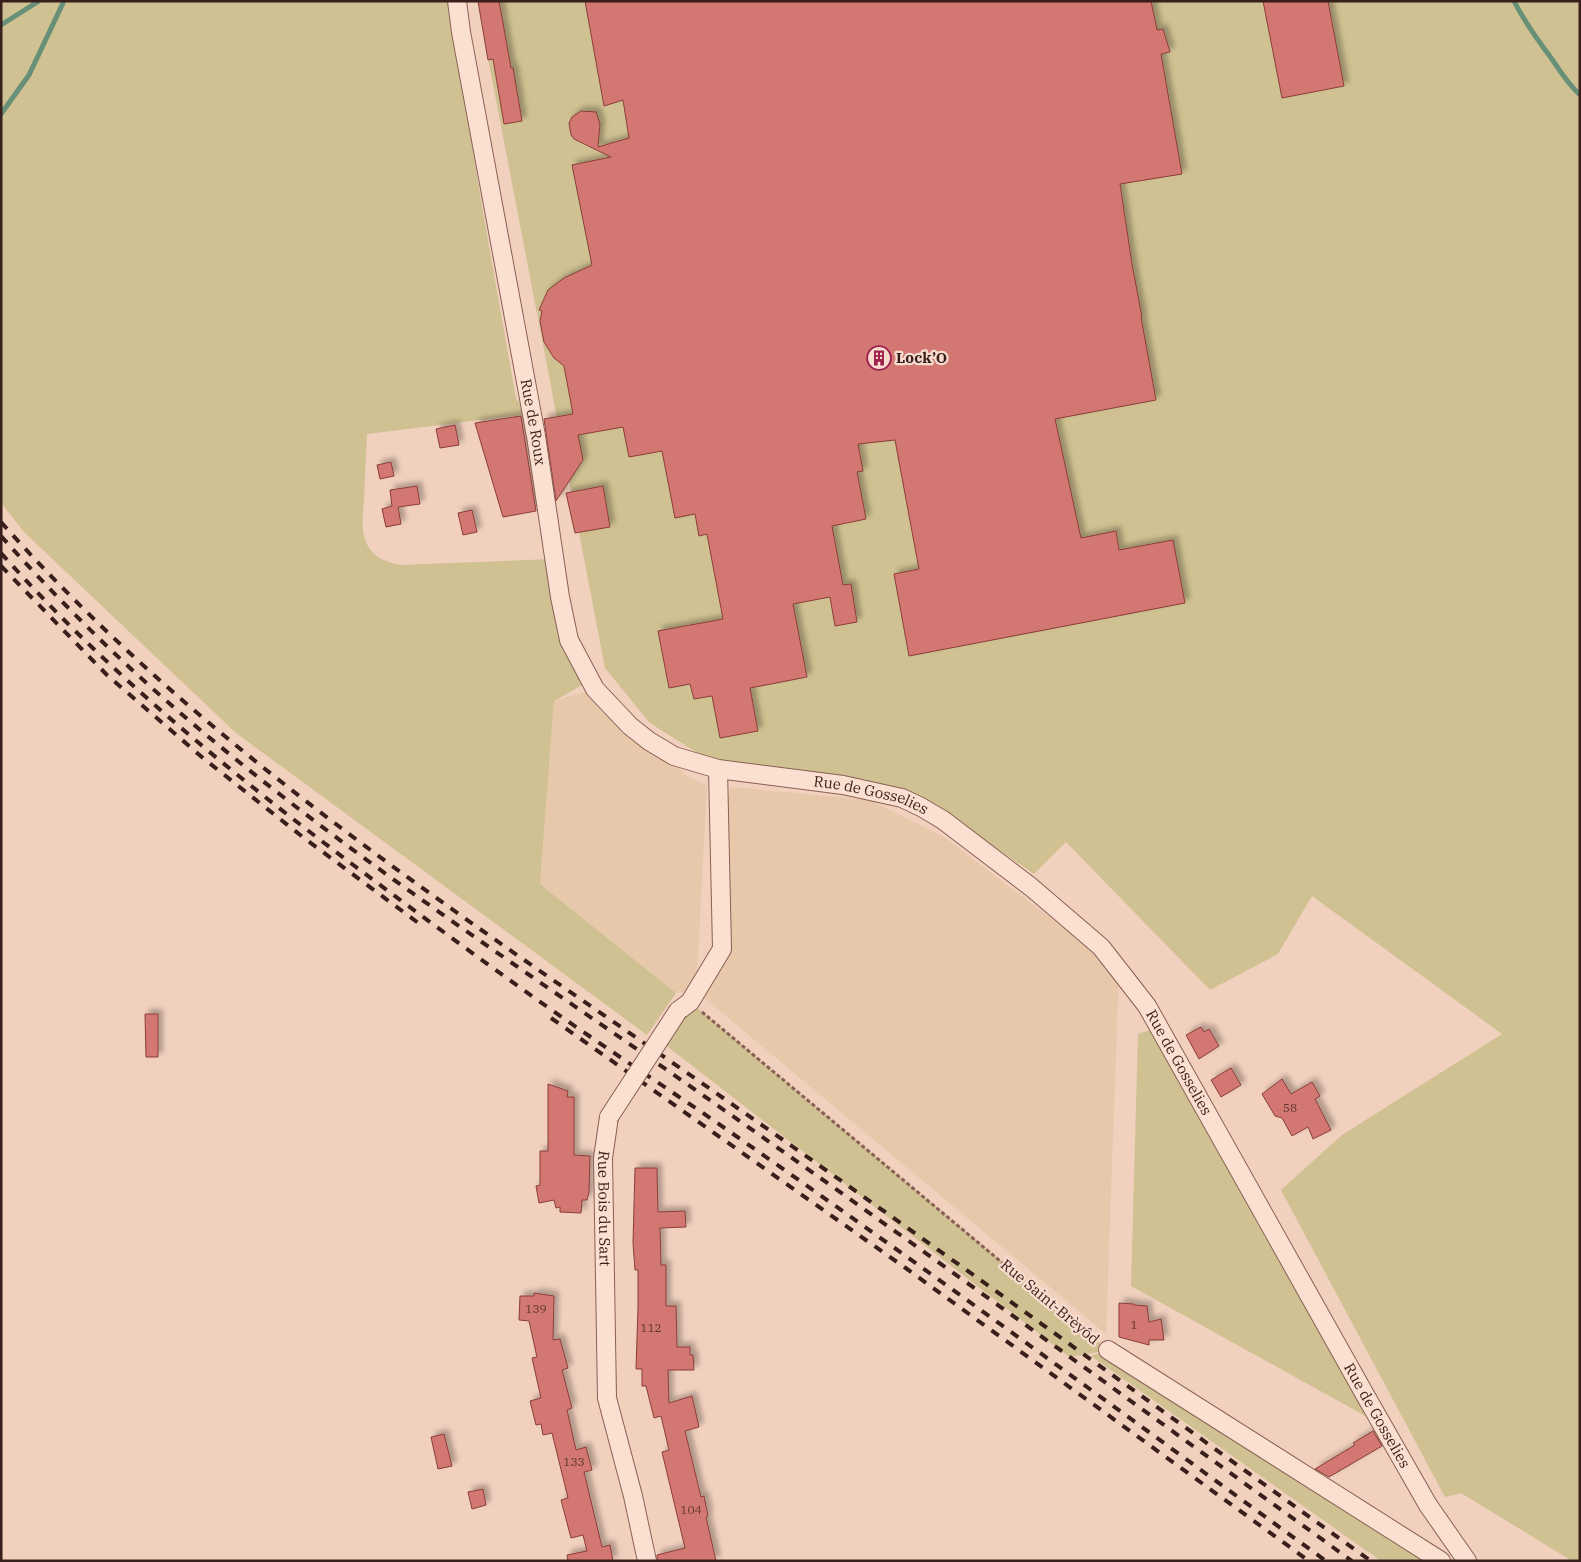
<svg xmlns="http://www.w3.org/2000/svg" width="1581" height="1562" font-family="'IBM Plex Serif',serif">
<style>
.farmland{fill:#e7c8ab}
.green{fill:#cfc191}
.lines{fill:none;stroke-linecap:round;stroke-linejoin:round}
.stream{stroke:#689078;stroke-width:5}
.building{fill:#d27771;stroke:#8b3d39;filter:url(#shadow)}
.minor-casing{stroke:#8a5f55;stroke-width:20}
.path{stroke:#8a5f55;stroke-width:3;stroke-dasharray:4 2.5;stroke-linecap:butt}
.minor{stroke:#fbe0d1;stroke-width:18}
.rail{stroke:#391f1b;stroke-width:4;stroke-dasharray:9 9;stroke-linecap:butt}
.minor-bridge-casing{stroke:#8a5f55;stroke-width:20;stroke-linecap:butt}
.minor-bridge{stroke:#fbe0d1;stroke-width:18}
.labels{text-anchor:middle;stroke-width:4.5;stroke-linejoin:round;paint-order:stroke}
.number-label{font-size:12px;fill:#5f3530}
.poi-label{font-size:15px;font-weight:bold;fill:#391f1b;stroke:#f8ddce;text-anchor:start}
.street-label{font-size:15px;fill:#391f1b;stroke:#f8ddce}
</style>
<defs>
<filter id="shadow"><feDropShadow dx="4.5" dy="-4.5" stdDeviation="2.5" flood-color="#0004"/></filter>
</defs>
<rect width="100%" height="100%" fill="#f1d0be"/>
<!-- farmland -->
<path class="farmland" d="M595,689l92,87 20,10 -11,205 34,-39 -11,-132 12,-33 139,13 74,37 175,133 -13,364 -410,-343 -20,2 -136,-109 14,-183z"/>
<!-- green -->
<path class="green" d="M1,1h452c14,134 40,265 63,397l11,16 -160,20c-1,22 -2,44 -3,66 -1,12 -3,28 1,39 5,17 20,23 35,26l154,-6 32,124 -32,18 -14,183 136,109 -29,42 -411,-302 -211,-200 -24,-30z
M477,1h1103v1560h-8l-111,-68 -16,4 -164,-307 61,-55 160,-101 -190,-138 -34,58 -68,36 -144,-148 -32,32 -114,-79 -60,-14 -150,-20 -60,-38 -45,-55z
M690,1002l418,348 318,211h-45l-290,-205 13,-5 -35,6 -410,-317z
M1159,1027l210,391 -238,-132 7,-252z"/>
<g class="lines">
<!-- stream -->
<path class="stream" d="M1514,1c10,20 19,32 32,50 13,17 18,29 34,44
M1,25l38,-24
M1,114l28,-39 35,-74"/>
</g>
<!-- building -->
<path class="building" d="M478,1h21l12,67h2l9,53 -18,3 -11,-65 -5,1z
M585,1h566l6,29 6,-1 7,23 -9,2 21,120 -62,10 12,80 10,53h-1l15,83 -101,19 26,119 35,-7 3,19 54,-10 12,63 -276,53 -15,-82 25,-5 -24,-129 -37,4 5,27 -6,1 9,47 -34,7 11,59 8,-1 6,38 -22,4 -5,-29 -37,7 14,73 -57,11 8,43 -38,7 -8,-42 -18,3 -4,-15 -21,4 -11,-57 65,-12 -16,-85 -8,2 -4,-22 -20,4 -13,-67 -33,6 -6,-30 -45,8 5,25 -27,41 -12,-82 29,-5 -9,-48 -10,-8 -10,-16 -4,-21 2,-10 -3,-1 9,-20 16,-12 28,-13 -20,-100 39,-8 -37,-18 -3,-4 -2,-12 3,-6 9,-6 15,1 4,12 -2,23 31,-9 -6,-38 -19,6z
M1263,1h65l16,85 -62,12z
M521,416l15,95 -33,6 -28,-94z
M455,425l4,20 -19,3 -4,-19z
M391,462l3,14 -14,3 -3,-14z
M417,486l3,18 -22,3 3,17 -15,3 -4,-18 10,-3 -2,-16z
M603,486l7,41 -35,6 -9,-40z
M472,510l5,22 -14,3 -5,-22z
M145,1014h13v43h-12z
M1201,1027l3,5 5,-3 10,17 -20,13 -13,-24z
M1231,1068l10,17 -20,12 -10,-17z
M1282,1079l9,15 21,-12 8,14 -5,3 16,31 -18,9 -5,-12 -16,9 -10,-18 -7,-2 -13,-22z
M548,1084l20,7 -1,6h7v58l16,1 -1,36 -2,8h-5l-1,13 -21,-1v-5l-4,1 -2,-8 -15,3 -3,-17 4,-1v-34h8z
M635,1168h22l1,44 27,-1 1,16 -26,1 1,37h5v41h10l1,41h13v8h3l1,15h-26l1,33 23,-7 7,31 -14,4 16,66 3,-1 4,20 -2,1 10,44h-59v-6l28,-7 -23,-96 7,-2 -8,-34 -7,2 -8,-32h-4v-17h-6l2,-62v-37h-3l-2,-27z
M534,1293l20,3 -1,44 7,-1 8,29 -6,2 10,38 -5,2 9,40 10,-3 6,23 -8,2 18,75 8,-2 3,16h-45l-1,-6 20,-4 -4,-16 -12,3 -10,-38 7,-2 -16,-65 -9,2 -2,-11 -5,1 -6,-24 11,-3 -9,-40 5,-1 -8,-36 -10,-1 1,-24h14z
M1119,1303l15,1v1l13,1 2,16 12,-3 3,21h-15v5l-30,-8z
M1373,1431l9,15 -53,31 -14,-8 40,-24 -2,-2z
M444,1434l8,32 -14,3 -7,-32z
M483,1489l3,16 -14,4 -4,-17z"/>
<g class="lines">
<!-- minor casing -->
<g class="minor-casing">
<g id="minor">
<path id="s1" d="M457,1l4,31 75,404 24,161 9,43 26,49 35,37 19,15 25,15 44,13 125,16 59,13 19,9 22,13 88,67 70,60 46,59 217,387 64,112 39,56"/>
<path d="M678,1011l12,-9 32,-53 -4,-180"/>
<path id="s2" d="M609,1117l-6,41 4,240 26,98 14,65"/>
<path d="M1108,1350l333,211"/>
</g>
</g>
<!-- path -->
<path class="path" d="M702,1012l394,329"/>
<!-- minor -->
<use href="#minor" class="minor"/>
<!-- rail -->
<path class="rail" d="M1,522c204,230 465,396 715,571 220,153 437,312 655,468
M1,536c66,74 138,144 215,207 158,131 331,242 498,360 214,150 426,305 638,458
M1,553c104,117 226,217 351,311 51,38 103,77 155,114 63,46 128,89 193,133 211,146 418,299 626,450
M1,566l106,109 96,83 101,80 117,87
M551,1018l356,251 402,292"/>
<!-- minor-bridge casing -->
<g class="minor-bridge-casing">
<path id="minor-bridge" d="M609,1117l69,-106"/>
</g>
<!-- minor-bridge -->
<use href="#minor-bridge" class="minor-bridge"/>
</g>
<!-- icons -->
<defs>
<g id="building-ring" transform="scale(1.25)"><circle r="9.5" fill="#f8ddce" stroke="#9e214e" stroke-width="1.5"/><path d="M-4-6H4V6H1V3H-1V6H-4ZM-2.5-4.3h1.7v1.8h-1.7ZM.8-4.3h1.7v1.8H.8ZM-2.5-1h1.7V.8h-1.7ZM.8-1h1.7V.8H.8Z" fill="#9e214e"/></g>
</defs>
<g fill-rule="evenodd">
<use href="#building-ring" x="879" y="358"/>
</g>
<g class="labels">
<!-- number labels -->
<g class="number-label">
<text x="1290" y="1112">58</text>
<text x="536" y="1313">139</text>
<text x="1134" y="1329">1</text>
<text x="651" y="1332">112</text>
<text x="574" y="1466">133</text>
<text x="691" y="1514">104</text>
</g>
<!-- poi labels -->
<g class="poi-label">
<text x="896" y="363">Lock’O</text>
</g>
<!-- street labels -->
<g class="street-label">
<text dy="5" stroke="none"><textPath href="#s1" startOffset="428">Rue de Roux</textPath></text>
<text dy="5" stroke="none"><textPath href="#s1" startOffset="1010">Rue de Gosselies</textPath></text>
<text dy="5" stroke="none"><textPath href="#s1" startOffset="1430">Rue de Gosselies</textPath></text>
<text dy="5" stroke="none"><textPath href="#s2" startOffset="92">Rue Bois du Sart</textPath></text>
<text transform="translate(1050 1302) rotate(40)" y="5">Rue Saint-Brèyôd</text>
<text dy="5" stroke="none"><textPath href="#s1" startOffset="1835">Rue de Gosselies</textPath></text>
</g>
</g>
<!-- border -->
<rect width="1581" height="1562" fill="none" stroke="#391f1b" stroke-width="5"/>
</svg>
